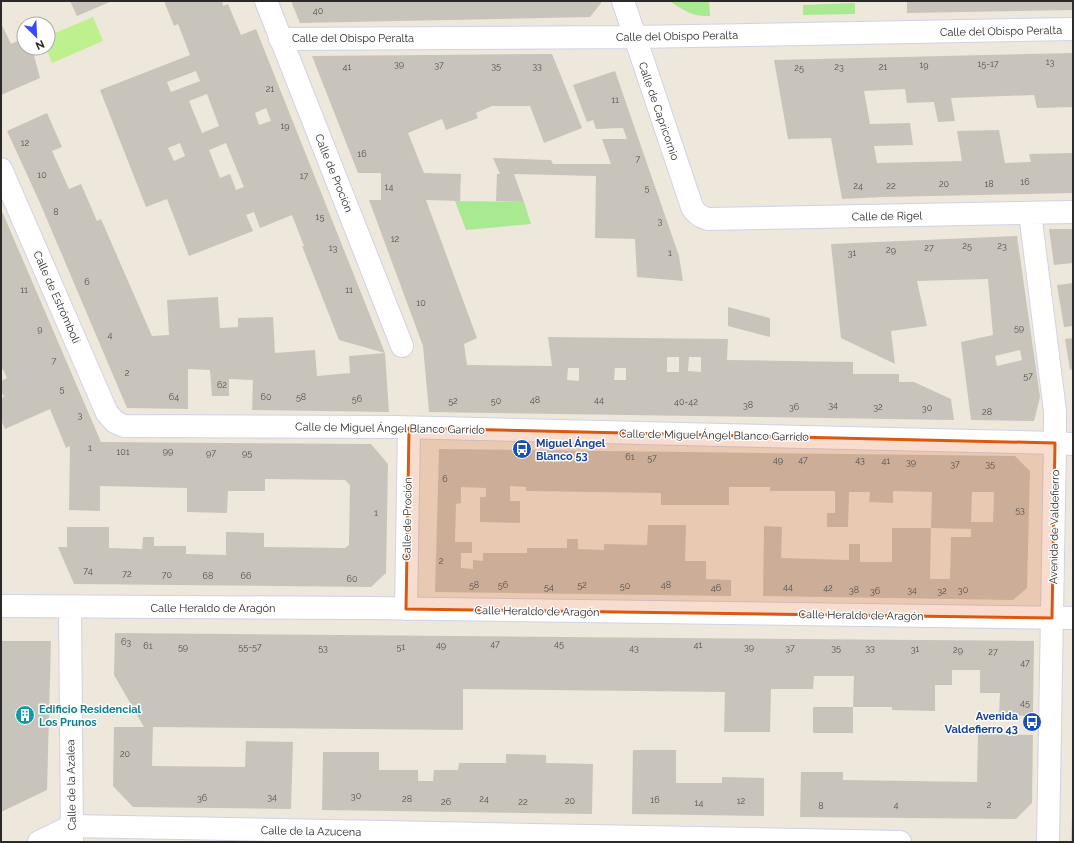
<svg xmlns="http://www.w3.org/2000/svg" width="1074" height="843" font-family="Raleway,sans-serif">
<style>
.green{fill:#a8e992}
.pitch{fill:#bef18d}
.building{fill:#c9c4bb;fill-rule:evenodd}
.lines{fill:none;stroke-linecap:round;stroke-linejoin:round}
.street-casing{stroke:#d0d2e5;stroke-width:24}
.secondary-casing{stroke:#d0d2e5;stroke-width:24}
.street{stroke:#fff;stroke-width:22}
.secondary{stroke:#fff;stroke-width:22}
.marked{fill:#de570e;fill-opacity:0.2;stroke:#de570e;stroke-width:3;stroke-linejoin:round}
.labels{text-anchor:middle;stroke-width:3;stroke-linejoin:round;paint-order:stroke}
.number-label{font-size:9px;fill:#52504e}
.street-label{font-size:11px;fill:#2a2a2a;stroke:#fff}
.transit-label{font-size:11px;font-weight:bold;fill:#164399;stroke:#fff;text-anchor:start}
.culture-label{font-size:11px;font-weight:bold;fill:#0d838f;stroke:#fff;text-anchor:start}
</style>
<rect width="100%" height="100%" fill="#eee7db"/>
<!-- green -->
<path class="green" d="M669,1h40l1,15c-18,1 -26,-6 -41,-15z
M855,3v11l-52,1v-10z
M455,201l69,1 7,22 -65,6z"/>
<!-- pitch -->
<path class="pitch" d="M93,17l10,24 -51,22 -6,-15h2v-12z"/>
<!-- building -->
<path class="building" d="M70,1h42l-35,15z
M164,1h58l1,5 5,-2 13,31 15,-6 129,324 -46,-13 -37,-94h2l-12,-31 -32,13 -6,-16 -8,3 7,16 -64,25 -22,-57 -21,8 -46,-117 90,-35 -12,-31 -4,2zM196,71l4,10 -29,11 -4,-10zM207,94l12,32 -17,7 -13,-32zM266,108l5,13 -12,4 -4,-12zM180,143l5,13 -11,5 -6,-13zM226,143l18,44 -8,3 -6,-16 -10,4 -11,-28z
M291,1h24l1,1 3,-1h282v2l-11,14 -290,6z
M907,1h166v9l-166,3z
M1,23l10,21 13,-6v10h8l8,30 -39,17z
M1073,53v54l-36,1 -3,-13 -83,3 4,23 -17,1 -4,-20 -27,1 -2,-14 -41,2 6,33 40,-1 3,22 -39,1 3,17 85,-2 -5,-30 42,-1 6,33 26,-1 -2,-8 44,-1v40l-190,4 -41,2 -11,-61 -43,1 -14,-79z
M552,54l30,74 -38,15 -14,-37h-38l-16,7 2,5 -32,12 -4,-11 -34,14 16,40 37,1 -1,27 -34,-1 51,138 -13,6 3,21 85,1 -4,-29 180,2 -1,21 126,2v12h46v8h15l37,17 3,21 -525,-8 -6,-66 -54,-146h12v-27h-23l-46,-117zM667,357h12v15h-12zM689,357h12v15l-13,-1zM568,368h11v13l-12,-1zM615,368h11v12h-12z
M615,71l64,185 4,25 -46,-4 -2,-38 -40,-1 1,-62 -82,-2 10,28 -28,-1 1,-27h3l-7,-16 58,2 2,4h58l-9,-25h25l-4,-11 -27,1 -3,-9 -6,2 -14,-37z
M47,113l15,34 -10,4 17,38 12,-5 16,37 4,-2 51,117 17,-1 -2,-35 51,-3 2,31 18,-1v-9l35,-1 2,36 40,-3 2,26 33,-3 -1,-17 36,-3 4,59 -137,-2 1,-30 -24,-1v17h-17l-2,-26 -22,-1v40l-61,-1 -87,-205 -33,-72z
M1,209l100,233 270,2 17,20 -2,109 -15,14 -297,-3 -16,-37h9v-20h42v21l33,1 1,-12h11v9h32v8l40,1v-23l38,1v14l81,1 4,-3 1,-60 -5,-5 -80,-1v12h-37l-1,22 -40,-1v-24l-87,-2v25l-31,-1 1,-64 -4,2 -16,-39 -45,20 -4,-9v-22l3,-1 -3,-6v-10l6,-3 -4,-9 -2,1z
M1049,229h24v34l-19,2z
M1017,236l23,161 -6,24 -63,-1 -10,-78 32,-7 -5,-56 -71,2 10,45 -36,5 4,33 -54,-26 -10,-94zM1020,350l2,10 -25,6 -2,-10z
M1073,283v43l-9,1 -7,-42z
M728,307l42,11v19l-42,-11z
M1073,338v31l-3,1 -5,-31z
M439,449l576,7 15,15 -3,117 -14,12 -250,-4 1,-70 18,1 -1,31 68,2v-16h11v18h32v-34h39l-1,51h20l1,-42h20v-8l-40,-1 1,-36 -39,-1v12l-24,-1 1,-10h-21l-1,35h-21v-14h8v-22h-65v-4h-41v18h-68v-12l-135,-2v-4l-16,-1v15h10v22l-40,-1v-25h6v-9l-25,-1v16l-5,1 -1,38h17v11h-11v15l12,1v-9l10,1v-8h44v-5h40v-9h11v10l26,1v-6l43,1 1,-20h38l-1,36h21v18l25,1v16l-296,-4zM972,492h22l-1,30h-22z
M115,633l919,8 -1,75 -34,-1 1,-22h-20v-23h-28v15h-17v26l-43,-1v-3h-39l1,-31h-40l-1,13h-42l-1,43h-46l1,-40 -262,-3v41l-310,-3 -1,39 93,1 1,-26 47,1 -2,67 -158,-2 -20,-21 1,-59h30l-30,-52z
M1,641h50l-4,149 -46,22z
M813,707h40v26h-40z
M978,734l55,1 -1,68 -16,16 -216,-2 1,-45h42v8l134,2z
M633,750h43v33h46v-6l42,1v38l-132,-2z
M323,752h56v18h39v11h15l1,-11h24l1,-7h47v-9l40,1v8l47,1 -1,50 -270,-4z
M1072,814h1v28h-2z"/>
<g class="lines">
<!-- street casing -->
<g class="street-casing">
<path id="street" d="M266,1l136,345
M623,1l69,206c4,7 8,10 16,12l365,-7
M280,39l354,-2 439,-8
M1030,213l25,198v32l18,1
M1,606l368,2 704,10
M70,607l2,233
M406,609l3,-181
M39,842l33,-16 828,16"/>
</g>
<!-- secondary casing -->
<g class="secondary-casing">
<path id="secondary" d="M1,169l106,244 8,9 9,4 271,1 660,16 -7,399"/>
</g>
<!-- street -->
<use href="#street" class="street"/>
<!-- secondary -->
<use href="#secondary" class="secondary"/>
</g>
<!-- marked area -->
<path class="marked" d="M409,428l646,15 -3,175 -646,-9z"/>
<!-- icons -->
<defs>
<g id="bus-disc" transform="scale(1)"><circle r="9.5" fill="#1a4fb4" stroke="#fff"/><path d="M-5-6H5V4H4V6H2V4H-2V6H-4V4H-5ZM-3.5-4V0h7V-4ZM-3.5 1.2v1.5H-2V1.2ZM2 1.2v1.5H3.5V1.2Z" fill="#fff"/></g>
<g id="building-disc" transform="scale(1)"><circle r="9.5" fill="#0f9aa8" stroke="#fff"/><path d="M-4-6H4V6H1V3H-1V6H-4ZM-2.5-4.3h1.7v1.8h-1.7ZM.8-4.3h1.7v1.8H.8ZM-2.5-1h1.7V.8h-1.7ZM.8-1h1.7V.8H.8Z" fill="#fff"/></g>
</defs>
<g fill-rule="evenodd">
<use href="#bus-disc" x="522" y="449"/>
<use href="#building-disc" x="25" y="715"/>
<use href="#bus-disc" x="1032" y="722"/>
</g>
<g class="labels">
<!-- number labels -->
<g class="number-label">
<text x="318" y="14">40</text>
<text x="1050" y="65">13</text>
<text x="399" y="67">39</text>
<text x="988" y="67">15-17</text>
<text x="439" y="68">37</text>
<text x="924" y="68">19</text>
<text x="496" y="69">35</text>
<text x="537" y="69">33</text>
<text x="347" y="70">41</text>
<text x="839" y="70">23</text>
<text x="883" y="70">21</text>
<text x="799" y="71">25</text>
<text x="270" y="92">21</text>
<text x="615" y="103">11</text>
<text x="285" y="129">19</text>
<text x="25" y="146">12</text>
<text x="362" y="157">16</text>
<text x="638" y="162">7</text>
<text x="42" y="178">10</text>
<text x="304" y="179">17</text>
<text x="1025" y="185">16</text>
<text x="944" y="187">20</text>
<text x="989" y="187">18</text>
<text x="858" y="189">24</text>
<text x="891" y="189">22</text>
<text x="389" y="190">14</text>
<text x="647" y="191">5</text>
<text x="56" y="215">8</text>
<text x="320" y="220">15</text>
<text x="660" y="224">3</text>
<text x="395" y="242">12</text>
<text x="967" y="249">25</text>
<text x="1002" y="249">23</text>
<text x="333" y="251">13</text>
<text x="929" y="251">27</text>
<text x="891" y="253">29</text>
<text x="670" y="256">1</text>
<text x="852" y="256">31</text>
<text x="87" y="285">6</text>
<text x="24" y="293">11</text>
<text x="349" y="293">11</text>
<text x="421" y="306">10</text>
<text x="1019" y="331">59</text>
<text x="40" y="332">9</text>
<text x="110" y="338">4</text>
<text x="54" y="364">7</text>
<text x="127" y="376">2</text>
<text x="1028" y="379">57</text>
<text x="222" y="388">62</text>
<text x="62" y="392">5</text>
<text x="174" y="400">64</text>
<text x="266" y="400">60</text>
<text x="301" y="400">58</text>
<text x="357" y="402">56</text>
<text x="535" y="403">48</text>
<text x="599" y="403">44</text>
<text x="453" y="404">52</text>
<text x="496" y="404">50</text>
<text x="686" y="405">40-42</text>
<text x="748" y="408">38</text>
<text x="833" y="408">34</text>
<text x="794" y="410">36</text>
<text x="878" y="410">32</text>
<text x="927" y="411">30</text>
<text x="987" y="415">28</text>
<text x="80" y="418">3</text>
<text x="90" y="451">1</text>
<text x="168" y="454">99</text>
<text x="123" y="455">101</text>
<text x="211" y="456">97</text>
<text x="247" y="456">95</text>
<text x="630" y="460">61</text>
<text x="652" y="461">57</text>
<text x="778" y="463">49</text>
<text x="803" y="463">47</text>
<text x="860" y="463">43</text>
<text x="886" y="464">41</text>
<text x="911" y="465">39</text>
<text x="955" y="467">37</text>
<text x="990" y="467">35</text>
<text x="445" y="482">6</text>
<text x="1020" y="513">53</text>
<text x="376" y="516">1</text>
<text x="441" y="564">2</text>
<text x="88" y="574">74</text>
<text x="127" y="577">72</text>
<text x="167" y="578">70</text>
<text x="208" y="579">68</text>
<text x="246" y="579">66</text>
<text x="352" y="582">60</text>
<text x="474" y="588">58</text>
<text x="503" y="588">56</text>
<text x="582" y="588">52</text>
<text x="666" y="588">48</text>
<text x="625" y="589">50</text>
<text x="549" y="590">54</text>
<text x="788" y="590">44</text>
<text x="716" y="591">46</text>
<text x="828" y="591">42</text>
<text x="854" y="593">38</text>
<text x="912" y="593">34</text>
<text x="963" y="593">30</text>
<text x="875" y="594">36</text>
<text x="942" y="594">32</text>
<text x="126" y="645">63</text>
<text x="495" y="647">47</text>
<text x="559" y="647">45</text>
<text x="441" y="648">49</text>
<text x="698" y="648">41</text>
<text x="148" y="649">61</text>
<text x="183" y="650">59</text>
<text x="250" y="650">55-57</text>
<text x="401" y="650">51</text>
<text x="749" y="650">39</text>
<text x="323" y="651">53</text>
<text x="634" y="651">43</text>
<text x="790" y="651">37</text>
<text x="836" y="651">35</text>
<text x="870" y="651">33</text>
<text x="915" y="652">31</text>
<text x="958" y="653">29</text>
<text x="993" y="655">27</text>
<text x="1025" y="666">47</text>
<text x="1025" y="706">45</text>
<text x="125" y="757">20</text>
<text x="356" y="799">30</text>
<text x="272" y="800">34</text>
<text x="202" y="801">36</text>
<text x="407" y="802">28</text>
<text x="484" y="802">24</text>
<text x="655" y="803">16</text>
<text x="570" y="804">20</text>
<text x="741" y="804">12</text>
<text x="446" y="805">26</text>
<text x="523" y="805">22</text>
<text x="699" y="806">14</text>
<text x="896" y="808">4</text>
<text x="989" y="808">2</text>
<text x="821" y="809">8</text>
</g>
<!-- street labels -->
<g class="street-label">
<text transform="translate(1001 31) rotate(-1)" y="4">Calle del Obispo Peralta</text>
<text transform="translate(677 36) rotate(-1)" y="4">Calle del Obispo Peralta</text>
<text x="353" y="42">Calle del Obispo Peralta</text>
<text transform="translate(659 111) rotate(71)" y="4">Calle de Capricornio</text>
<text transform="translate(334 173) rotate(68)" y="4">Calle de Proción</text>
<text transform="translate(887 216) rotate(-1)" y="4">Calle de Rigel</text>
<text transform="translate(57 297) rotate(66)" y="4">Calle de Estrómboli</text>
<text transform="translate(390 428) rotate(1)" y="4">Calle de Miguel Ángel Blanco Garrido</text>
<text transform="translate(714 435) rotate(1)" y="4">Calle de Miguel Ángel Blanco Garrido</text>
<text transform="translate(407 519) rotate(-89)" y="4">Calle de Proción</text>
<text transform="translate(1054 527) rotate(-89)" y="4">Avenida de Valdefierro</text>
<text x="213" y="612">Calle Heraldo de Aragón</text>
<text transform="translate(537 611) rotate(1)" y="4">Calle Heraldo de Aragón</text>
<text transform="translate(861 615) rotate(1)" y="4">Calle Heraldo de Aragón</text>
<text transform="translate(71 785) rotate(-91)" y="4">Calle de la Azalea</text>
<text transform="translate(311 831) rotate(1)" y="4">Calle de la Azucena</text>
</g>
<!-- transit labels -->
<g class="transit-label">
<text x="536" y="447">Miguel Ángel<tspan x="536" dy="13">Blanco 53</tspan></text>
<text x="1018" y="720" text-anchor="end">Avenida<tspan x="1018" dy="13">Valdefierro 43</tspan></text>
</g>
<!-- culture labels -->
<g class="culture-label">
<text x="39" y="713">Edificio Residencial<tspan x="39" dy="13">Los Prunos</tspan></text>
</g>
</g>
<!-- border -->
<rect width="1074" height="843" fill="none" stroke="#2a2a2a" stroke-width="4"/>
<!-- north arrow -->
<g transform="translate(36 36) rotate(156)"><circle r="19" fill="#ffffff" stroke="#aaaaaa"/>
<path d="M0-3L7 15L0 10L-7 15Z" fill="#374aff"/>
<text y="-6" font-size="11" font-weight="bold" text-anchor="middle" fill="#2a2a2a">N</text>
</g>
</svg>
